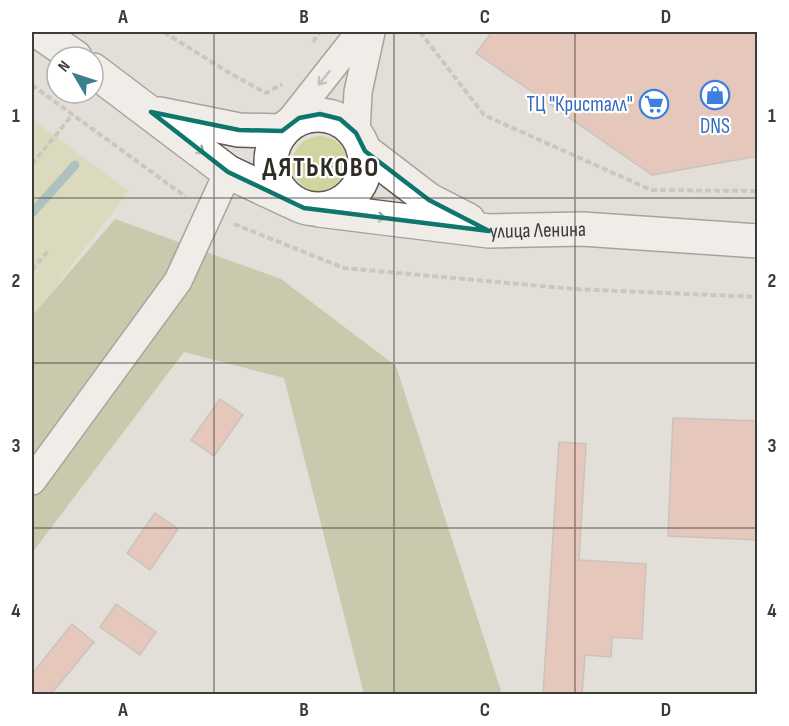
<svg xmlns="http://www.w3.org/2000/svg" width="789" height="726" font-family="'Sofia Sans Condensed',sans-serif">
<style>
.green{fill:#d0d5a0}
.forest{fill:#abb07b}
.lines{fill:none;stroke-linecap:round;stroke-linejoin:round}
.stream{stroke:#6c9da1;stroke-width:9}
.building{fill:#e6ae9a;stroke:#aaa19e;stroke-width:1.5}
.street-casing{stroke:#5f5a54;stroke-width:30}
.secondary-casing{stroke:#5f5a54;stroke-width:36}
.path{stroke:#ada9a3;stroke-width:4;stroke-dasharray:6 3;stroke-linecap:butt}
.street{stroke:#fff;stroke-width:27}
.secondary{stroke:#fff;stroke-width:33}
.oneway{stroke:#9e9e9c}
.marked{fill:none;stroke:#0f766e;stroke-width:4.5;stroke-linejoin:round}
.grid{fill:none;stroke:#3e3c39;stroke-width:1.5;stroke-opacity:0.55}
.labels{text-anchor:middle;stroke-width:4.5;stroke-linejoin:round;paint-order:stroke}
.shop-label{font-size:21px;fill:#366cbe;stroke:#fff;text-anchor:end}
.street-label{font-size:21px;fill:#3e3c39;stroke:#fff}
.district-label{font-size:27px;font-weight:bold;letter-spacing:1.5px;fill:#2f2b25;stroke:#fff}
.neatline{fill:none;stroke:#3e3c39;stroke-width:2}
.grid-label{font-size:20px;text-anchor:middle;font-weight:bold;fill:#3e3c39}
</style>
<rect width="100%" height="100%" fill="#e3ded7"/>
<!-- green -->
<path class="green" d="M32,119l97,72 -97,126z
M292 164a28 28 0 1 1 56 0a28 28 0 1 1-56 0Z"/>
<!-- forest -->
<path class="forest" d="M115,219l166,60 115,87 106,328h-138l-80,-316 -100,-26 -152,201v-237z"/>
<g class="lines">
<!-- stream -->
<path class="stream" d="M32,213l43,-48"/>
</g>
<!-- building -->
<path class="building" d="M492,32h266v124l-106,19 -176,-122z
M220,399l23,16 -29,41 -23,-16z
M673,418l85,3v119l-90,-4z
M559,442l27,2 -7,116 67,4 -4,75 -30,-2 -1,20 -26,-2 -3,39h-39z
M155,513l23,16 -28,41 -23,-17z
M116,604l40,28 -16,23 -40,-28z
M72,624l22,18 -43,52h-19v-20z"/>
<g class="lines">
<!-- street casing -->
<g class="street-casing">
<path id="street" d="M282,131l78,-99
M356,133l2,-41 13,-60
M32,481l146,-200 50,-109"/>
</g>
<!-- secondary casing -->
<g class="secondary-casing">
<g id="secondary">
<path d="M39,32l36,25"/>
<path d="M93,70l135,102 62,29"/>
<path d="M159,114l80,16 43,1"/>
<circle cx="318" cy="162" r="47"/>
<path d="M365,151l64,49 39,20"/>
<path id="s1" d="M319,210l170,21 93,-2 176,12"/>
</g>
</g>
<!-- path -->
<path class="path" d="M164,32l62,39 40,22 16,-9
M420,32l64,83 167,75 107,1
M313,42l7,-10
M32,85l154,112
M32,164l41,-50
M234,224l110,44 230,21 184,8
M32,270l16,-19"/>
<!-- street -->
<use href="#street" class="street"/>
<!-- secondary -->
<use href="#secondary" class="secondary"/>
</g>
<!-- one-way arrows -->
<defs><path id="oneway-shaft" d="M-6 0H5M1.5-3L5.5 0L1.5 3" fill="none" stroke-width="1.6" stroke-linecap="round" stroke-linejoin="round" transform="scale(1.5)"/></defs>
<g class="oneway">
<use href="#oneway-shaft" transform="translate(324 78) rotate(128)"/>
<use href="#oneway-shaft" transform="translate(197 148) rotate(38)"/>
<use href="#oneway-shaft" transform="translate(377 217) rotate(7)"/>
</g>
<!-- marked area -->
<path d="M0 0H789V726H0ZM151,112l88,18 43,1 17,-13 21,-4 20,5 16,14 9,18 64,49 60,31 -185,-23 -76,-36z" fill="#e3ded7" fill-opacity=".55" fill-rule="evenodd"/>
<path class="marked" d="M151,112l88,18 43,1 17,-13 21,-4 20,5 16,14 9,18 64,49 60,31 -185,-23 -76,-36z"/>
<!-- grid -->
<path class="grid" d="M214,32v662M394,32v662M575,32v662M32,198h726M32,363h726M32,528h726"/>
<!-- icons -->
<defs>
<g id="shop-ring" transform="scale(1.5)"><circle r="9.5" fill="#fff" stroke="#3f7fe0" stroke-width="1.5"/><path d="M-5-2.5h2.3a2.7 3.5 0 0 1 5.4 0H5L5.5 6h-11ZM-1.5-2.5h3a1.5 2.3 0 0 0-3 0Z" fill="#3f7fe0"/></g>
<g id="supermarket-ring" transform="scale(1.5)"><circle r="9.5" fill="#fff" stroke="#3f7fe0" stroke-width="1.5"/><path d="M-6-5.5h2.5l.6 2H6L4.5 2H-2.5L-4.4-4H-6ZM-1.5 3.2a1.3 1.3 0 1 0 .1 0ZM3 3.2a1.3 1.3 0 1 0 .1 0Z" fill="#3f7fe0"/></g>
</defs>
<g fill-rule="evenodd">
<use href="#shop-ring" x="715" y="95"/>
<use href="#supermarket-ring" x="654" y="104"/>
</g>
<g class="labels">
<!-- shop labels -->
<g class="shop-label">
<text x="633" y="111">ТЦ "Кристалл"</text>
<text x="715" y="133" text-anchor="middle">DNS</text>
</g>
<!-- street labels -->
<g class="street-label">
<text dy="7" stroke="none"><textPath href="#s1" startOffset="220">улица Ленина</textPath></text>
</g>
<!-- district labels -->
<g class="district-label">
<text x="321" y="176">ДЯТЬКОВО</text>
</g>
</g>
<!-- border -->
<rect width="789" height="726" fill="none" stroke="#ffffff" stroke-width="66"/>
<!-- north arrow -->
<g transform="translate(75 75) rotate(309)"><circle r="28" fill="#ffffff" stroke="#b2b1b0" stroke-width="1.5"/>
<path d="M0-4.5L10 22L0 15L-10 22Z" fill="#3c7e8f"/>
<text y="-9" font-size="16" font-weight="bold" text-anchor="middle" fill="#3e3c39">N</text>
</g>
<rect x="33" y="33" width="723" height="660" class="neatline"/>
<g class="grid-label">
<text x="123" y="23">A</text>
<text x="304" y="23">B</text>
<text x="485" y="23">C</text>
<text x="666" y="23">D</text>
<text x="16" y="122">1</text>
<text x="772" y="122">1</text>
<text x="16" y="287">2</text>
<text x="772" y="287">2</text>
<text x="16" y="452">3</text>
<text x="772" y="452">3</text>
<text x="16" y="617">4</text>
<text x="772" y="617">4</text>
<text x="123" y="716">A</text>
<text x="304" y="716">B</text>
<text x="485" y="716">C</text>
<text x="666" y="716">D</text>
</g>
</svg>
